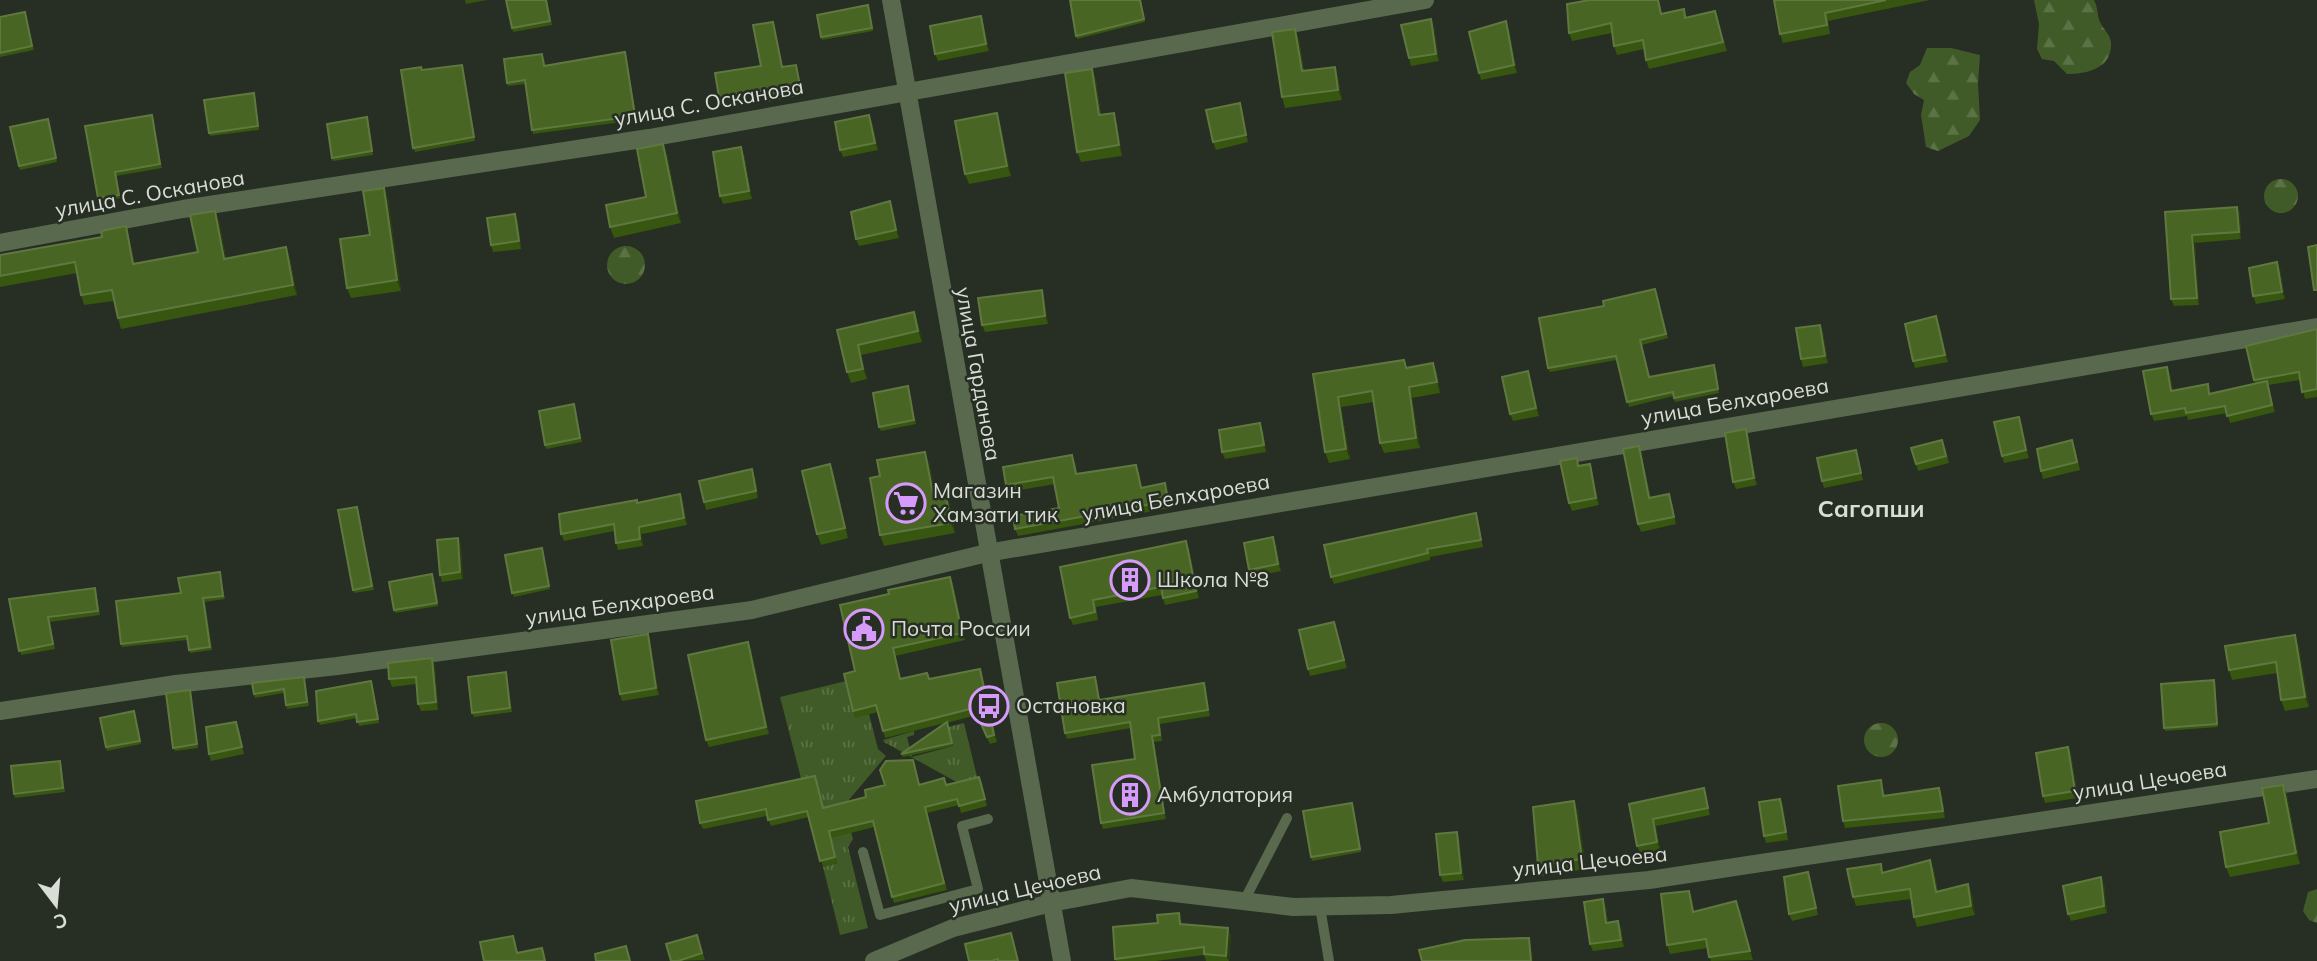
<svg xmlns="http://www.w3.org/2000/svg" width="2317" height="961" font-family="Mulish,sans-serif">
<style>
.grass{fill:url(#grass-tufts)}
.forest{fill:url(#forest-firs)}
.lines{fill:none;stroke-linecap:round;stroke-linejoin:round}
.service{stroke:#59694d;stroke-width:10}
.minor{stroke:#59694d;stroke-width:18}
.tertiary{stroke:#59694d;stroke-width:18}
.wall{fill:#37560f}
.shaded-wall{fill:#29400e}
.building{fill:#496524;stroke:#5f7840;stroke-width:2}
.labels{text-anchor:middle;stroke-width:5;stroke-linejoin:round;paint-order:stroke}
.street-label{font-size:21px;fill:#d9ddd6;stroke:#272e23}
.poi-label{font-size:21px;fill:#d9ddd6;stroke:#272e23;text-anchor:start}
.quarter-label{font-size:24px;font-weight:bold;fill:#d9ddd6;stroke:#272e23}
</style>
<defs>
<pattern id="grass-tufts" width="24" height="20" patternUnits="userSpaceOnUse" patternTransform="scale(1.75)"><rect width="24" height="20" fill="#405b27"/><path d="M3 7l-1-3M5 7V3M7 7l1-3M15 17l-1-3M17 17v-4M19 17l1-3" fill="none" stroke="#5b7246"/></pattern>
<pattern id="forest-firs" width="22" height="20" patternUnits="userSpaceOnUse" patternTransform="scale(1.75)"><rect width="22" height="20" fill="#405b27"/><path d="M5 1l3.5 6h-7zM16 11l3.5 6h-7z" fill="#5b7246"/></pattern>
</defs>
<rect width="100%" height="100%" fill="#272e23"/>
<!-- grass -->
<path class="grass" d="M846,681l9,36 14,-3 9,35 8,7 -50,59 -10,3 -23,-32 -23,-89z
M964,723l14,58 -16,4 -78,-43 -1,-2 31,-9v4l-7,2 5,20 41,-11 -5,-19z
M828,827l22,1 3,11 -5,8 20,81 -28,7 -17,-68 14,-4z"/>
<!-- forest -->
<path class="forest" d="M2034,0h60c4,7 3,15 6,22 3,7 10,12 11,20 2,27 -25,32 -44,32l-13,-13 -12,-2 -5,-10 2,-25z
M1927,48h24l29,7 -2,29 2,36 -11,16 -31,15 -12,-4 -5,-32 3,-15 -10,-6 -8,-11 4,-11 10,-7z
M2264 196a17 17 0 1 1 34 0a17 17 0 1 1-34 0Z
M607 265a19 19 0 1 1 38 0a19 19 0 1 1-38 0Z
M1864 740a17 17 0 1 1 34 0a17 17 0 1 1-34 0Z
M2317,889v34l-8,-3 -6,-9 5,-19z"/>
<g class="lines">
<!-- service -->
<path class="service" d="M863,852l17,63 98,-26 -16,-63 26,-7
M1244,901l43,-83
M1320,907l9,54"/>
<!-- minor -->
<path class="minor" d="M0,243l183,-34 466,-71 776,-138
M0,711l176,-27 161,-18 415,-56 235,-57 1330,-226
M874,961l79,-33 98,-25 80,-15 162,19 98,-2 258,-25 668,-101"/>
<!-- tertiary -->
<path class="tertiary" d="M891,0l171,961"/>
</g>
<!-- wall -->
<path class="wall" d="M465,0h22l-21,4z
M506,0h41l5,25 -39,7z
M1070,0h71l4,22 -68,17z
M1774,0h156l-102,21 2,13 -47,9 -3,-9z
M1567,4l95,10 22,-5 3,8 28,-6 12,40 -78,18 -3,-9 -2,-11 -27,6 -3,-9 -2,-13 -40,8 -3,-8z
M869,9l4,22 -51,9 -1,-3z
M26,16l8,34 -34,7v-40z
M1431,19l3,8 5,34 -28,5 -2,-8z
M983,23l6,28 -51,10 -3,-7z
M774,26l8,41 14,-2 6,30 -34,7 -2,-8 -46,7 -1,-4 42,-31z
M1509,29l8,44 -36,7 -2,-7z
M1299,39l5,32 34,6 4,23 -57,8 -3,-11z
M626,56l11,64 -104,14 -7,-50 -18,2 -1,-3 37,-25 1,7z
M462,65l13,76 -60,11 -2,-4 9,-78z
M1092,69l4,11 5,35 16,9 5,32 -41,6 -4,-10z
M255,97l4,33 -49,6 -1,-3z
M1242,110l6,32 -32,8 -3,-8z
M997,113l3,11 11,52 -42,8 -4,-10z
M152,115l10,53 -46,8 4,22 -21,4 -1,-4z
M48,119l9,43 -37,8 -1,-4z
M368,121l5,34 -40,6 -1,-3z
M872,122l6,28 -35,7 -3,-7z
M667,154l14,69 -67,15 -4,-11 36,-30z
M744,154l8,45 -29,5 -3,-8z
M388,199l13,92 -50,7 -4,-10 23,-53z
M890,201l9,37 -40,8 -3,-7z
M2237,207l3,7 1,25 -46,4 4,62 -25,1 -3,-7 -6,-87z
M515,214l3,7 3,28 -28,3 -2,-7z
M219,221l7,37h64l7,37 -176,34 -3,-11 -4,-17 -30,4 -3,-10 -4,-22 -77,14v-32l102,-18 24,-11 3,11 6,27 63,-12z
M2277,262l3,7 5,30 -29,5 -3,-8z
M1042,290l2,7 4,27 -63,8 -3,-7z
M1657,293l11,45 -26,7 7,32 67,-8 3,24 -44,9 -2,-6 -44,11 -12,-47 -67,12 -2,-4 56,-62z
M914,312l4,11 4,19 -61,13 6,24 -16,4 -4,-11 -10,-42z
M1939,324l9,38 -33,6 -2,-7z
M1820,325l3,7 5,31 -25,4 -2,-8z
M2317,329v68l-12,2 -5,-19 -32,5 7,27 -45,11 -3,-10 -39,7 -1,-4 -33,5 -3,-7 19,-40 3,17 38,2 44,-10 -1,-3z
M1433,363l4,10 3,20 -28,5 8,50 -36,5 -4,-10 -6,-41 -33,5 9,52 -21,4 -4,-11 -12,-78 94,-6z
M1528,371l11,45 -26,5 -3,-7z
M909,390l7,34 -35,7 -2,-4z
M575,408l7,34 -36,7 -1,-4z
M2019,417l10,41 -25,5 -2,-7z
M1746,429l2,8 9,48 -21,4 -3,-7z
M1263,430l3,22 -41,7 -3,-7z
M1945,447l4,16 -31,8 -2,-7z
M2075,448l5,22 -37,9 -2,-8z
M1856,450l7,30 -39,8 -2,-7z
M1641,453l10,45 21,4 4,22 -35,8 -3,-8z
M929,462l6,32 14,8 6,31 -71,13 -4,-11v-59z
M1075,462l2,12 62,-2 3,16 23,-5 2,7 3,18 -152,28 -3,-7 44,-21 -4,-24 -47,8 -2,-7z
M830,464l4,11 14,63 -27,7 -4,-11z
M1580,466l12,5 7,34 -27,6 -3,-8z
M755,476l3,22 -52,12 -2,-8z
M680,494l3,7 4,24 -45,9 1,12 -25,4 -2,-7 -2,-12 -50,10 -3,-7 76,-34 1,3z
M357,507l17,83 -20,3 -1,-3z
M1476,513l2,7 5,27 -53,10v3l-96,24 -3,-7z
M458,538l3,7 2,34 -21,3 -2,-7z
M1186,541l3,7 10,50 -34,7 -3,-10 -66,12 2,13 -25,5 -3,-7 -10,-51z
M1276,544l5,27 -29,6 -3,-7z
M543,552l7,37 -36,8 -2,-4z
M220,572l5,27 -20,3 7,48 -22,3 -3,-13 -65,7 -1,-3 60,-51z
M950,577l3,7 12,56 -70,16 6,23 26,-6 3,6 52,-3 15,66 -7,2 -14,-29 -29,8 6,23 -50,11 -2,-3 44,-31 -60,15 -7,-26 -23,6 -2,-7 2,-40 34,-77z
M434,578l4,28 -43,7 -1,-3z
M96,592l4,23 -50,7 5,27 -34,6 -12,-56z
M1336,629l11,39 -37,8 -2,-7z
M650,641l9,54 -37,6 -2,-7z
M2299,646l10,61 -24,4 -4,-11 -4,-27 -45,7 -3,-10z
M751,649l18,85 -60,13 -3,-7z
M432,658l3,8 3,44 -17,1 -3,-7 -2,-20 -24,3 -3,-8z
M506,672l6,40 -38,5 -2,-4z
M1095,677l2,5 3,18 104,-17 2,6 4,27 -50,8 2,17 -8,1 12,77 -63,10 -2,-6 34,-64 -4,-31 -64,11 -2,-6z
M2214,680l1,3 3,44 -53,4 -1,-3z
M305,681l4,25 -22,3 -3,-16 -29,5 -1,-4z
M371,681l8,42 -20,3 -2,-8 -37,7 -2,-4z
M191,694l7,54 -23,3 -2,-3z
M135,715l6,29 -34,7 -1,-4z
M239,729l5,25 -33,7 -2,-7z
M2068,747l3,7 7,44 -33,5 -2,-7z
M913,760l7,24 27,1 32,-8 3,6 5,23 -26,7 -2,-8 -32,8 20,77 -53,13 -20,-76 -43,11 6,25 -14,4 -14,-50 -38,9 -4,-10 -64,13 -3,-6 115,-47 8,32 43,-11 19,-12z
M61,764l4,28 -50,6 -1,-4z
M1881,780l4,16 57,-1 3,23 -100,10 -2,-7z
M2283,785l4,10 13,69 -70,13 -4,-10 43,-44z
M1704,788l6,27 -54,11 4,24 -20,3 -3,-7 -8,-42z
M1780,799l3,7 5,34 -22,3 -2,-7z
M1574,801l4,10 8,58 -44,7 -4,-11z
M1352,803l9,49 -49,9 -1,-4z
M1457,832l2,7 5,41 -21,2 -3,-7z
M1930,860l4,10 4,22 34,2 3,21 -58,12 -3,-10 -3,-18 -55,7 -3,-9 31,-25z
M1808,872l10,43 -26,6 -3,-7z
M2104,884l3,29 -36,8 -3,-7z
M1689,891l3,9 2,11 46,-1 13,50 -42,1 -4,-13 -37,6 -3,-9z
M1606,906l2,17 13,5 3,19 -31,4 -3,-7z
M1181,920l1,5 49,10 -2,26h-23l-2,-6 -48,6h-40l-1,-2 43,-36z
M697,935l8,25 -34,1z"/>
<!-- shaded-wall -->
<path class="shaded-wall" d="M981,16l2,7 6,28 -3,-7z
M1431,19l3,8 5,34 -3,-7z
M1506,21l3,8 8,44 -3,-8z
M1295,29l4,10 6,43 -3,-11z
M1335,67l3,10 4,23 -4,-10z
M1092,69l4,11 6,46 -3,-11z
M1240,103l2,7 6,32 -2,-7z
M997,113l3,11 11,52 -4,-10z
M1114,113l3,11 5,32 -3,-11z
M869,115l3,7 6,28 -3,-7z
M663,144l4,10 14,69 -4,-10z
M741,147l3,7 8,45 -3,-8z
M384,188l4,11 13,92 -4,-11z
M890,201l3,7 6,30 -3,-8z
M2237,207l3,7 1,25 -2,-7z
M215,211l4,10 9,48 -4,-10z
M515,214l3,7 3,28 -2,-8z
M126,226l3,11 8,38 -4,-11z
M2192,235l3,8 4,62 -2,-7z
M286,247l4,11 7,37 -4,-10z
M2277,262l3,7 5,30 -3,-7z
M1042,290l2,7 4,27 -3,-8z
M914,312l4,11 4,19 -4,-11z
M1936,316l3,8 9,38 -3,-7z
M1820,325l3,7 5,31 -3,-7z
M858,345l3,10 6,24 -4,-10z
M1433,363l4,10 3,20 -3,-11z
M2167,367l3,7 4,24 -3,-7z
M1528,371l3,7 8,38 -3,-8z
M1409,387l3,11 8,50 -4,-10z
M1338,397l3,10 9,52 -4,-10z
M2019,417l3,7 7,34 -3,-8z
M1260,423l3,7 3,22 -2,-7z
M1746,429l2,8 9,48 -3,-7z
M1639,446l2,7 11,53 -3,-8z
M925,452l4,10 8,43 -4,-11z
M830,464l4,11 14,63 -3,-10z
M1590,464l2,7 7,34 -3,-7z
M752,469l3,7 3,22 -2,-7z
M945,491l4,11 6,31 -4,-10z
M680,494l3,7 4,24 -3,-7z
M1669,494l3,8 4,22 -2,-7z
M1476,513l2,7 5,27 -2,-7z
M639,527l3,7 1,12 -3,-7z
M1273,537l3,7 5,27 -3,-7z
M458,538l3,7 2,34 -3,-7z
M1186,541l3,7 10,50 -3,-7z
M950,577l3,7 12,56 -3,-7z
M648,634l2,7 9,54 -3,-7z
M2295,635l4,11 10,61 -4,-10z
M748,642l3,7 18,85 -3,-7z
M432,658l3,8 3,44 -2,-8z
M980,669l2,7 15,66 -3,-7z
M2214,680l1,3 3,44 -1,-3z
M1204,683l2,6 4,27 -2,-6z
M190,690l1,4 7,54 -1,-4z
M236,722l3,7 5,25 -2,-7z
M1152,736l2,6 12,77 -2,-6z
M2068,747l3,7 7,44 -3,-7z
M2283,785l4,10 13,69 -4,-11z
M1939,788l3,7 3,23 -2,-7z
M1780,799l3,7 5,34 -2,-8z
M1574,801l4,10 8,58 -4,-10z
M1653,819l3,7 4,24 -3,-8z
M1457,832l2,7 5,41 -3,-7z
M1930,860l4,10 5,32 -3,-10z
M2101,877l3,7 3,29 -3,-7z
M1968,884l4,10 3,21 -4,-9z
M1689,891l3,9 4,21 -3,-9z
M1603,899l3,7 3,24 -3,-7z
M1736,901l4,9 13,50 -3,-9z
M1618,921l3,7 3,19 -3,-7z
M1228,928l3,7 -2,26 -3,-5z
M1529,938l2,7 2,16h-2z"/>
<!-- building -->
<path class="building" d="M506,0h40l4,21 -38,7z
M1070,0h70l4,19 -68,17z
M1590,0h68l3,14 23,-5 1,9 30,-7 8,31 -77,18 -3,-20 -29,6 -3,-23 -42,10 -2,-29z
M1774,0h112l-61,13 2,12 -47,9z
M868,5l4,23 -51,9 -4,-22z
M25,12l7,34 -32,7v-36z
M981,16l5,28 -51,10 -5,-28z
M1431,19l5,35 -27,4 -8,-33z
M1506,21l8,44 -35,8 -10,-41z
M773,22l9,45 14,-2 5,26 -34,7 -2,-8 -46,7 -4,-24 46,-7 -8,-41z
M1295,29l7,42 33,-4 3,23 -56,7 -10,-65z
M625,52l10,64 -103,14 -7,-50 -18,3 -3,-24 38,-5 2,12z
M462,65l12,72 -61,11 -12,-78 20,-3 1,3z
M1092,69l7,46 15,-2 5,32 -42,7 -12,-79z
M254,93l4,33 -49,7 -5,-33z
M1240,103l6,32 -33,7 -7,-32z
M997,113l10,53 -42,8 -10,-53z
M152,115l8,49 -45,8 4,23 -21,3 -13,-72z
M869,115l6,28 -35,7 -5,-28z
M367,117l5,34 -40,7 -5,-34z
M48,119l8,39 -37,8 -9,-39z
M663,144l14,69 -67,14 -4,-22 40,-8 -9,-48z
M741,147l8,44 -29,5 -7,-44z
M384,188l13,92 -50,8 -7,-49 30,-4 -7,-44z
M890,201l6,29 -40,9 -5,-27z
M2237,207l2,25 -47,3 5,63 -26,1 -6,-87z
M215,211l9,48 62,-12 7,38 -175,33 -6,-28 -31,5 -6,-33 -75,14v-21l102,-18 -1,-6 25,-5 7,38 65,-12 -8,-37z
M515,214l4,27 -28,4 -4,-27z
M2317,245v45h-3l-6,-43z
M2277,262l5,30 -29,4 -4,-28z
M1655,289l11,45 -26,6 9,37 65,-12 4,24 -44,9 -1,-6 -46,10 -11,-46 -68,12 -9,-50 65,-12 -1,-5z
M1042,290l3,26 -63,9 -4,-27z
M914,312l4,19 -60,14 5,24 -16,3 -10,-42z
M1936,316l9,39 -32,6 -8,-37z
M1820,325l5,31 -24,3 -5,-31z
M2317,329v60l-15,3 -3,-20 -45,8 -8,-34z
M1404,360l2,8 27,-5 4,19 -28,5 7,51 -36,5 -8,-52 -34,6 8,52 -21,3 -12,-78z
M2167,367l4,24 37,-7 1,10 58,-13 5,24 -45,11 -2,-10 -39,7 -1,-5 -34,6 -8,-43z
M1528,371l8,37 -26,6 -8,-37z
M908,386l6,34 -35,7 -6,-34z
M574,404l6,34 -35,7 -6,-34z
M2019,417l7,33 -24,6 -8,-34z
M1260,423l4,22 -42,7 -3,-22z
M1746,429l8,49 -21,4 -8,-49z
M1942,440l4,16 -30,8 -5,-16z
M2072,440l5,22 -36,9 -4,-22z
M1639,446l10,52 20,-4 5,23 -36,7 -15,-75z
M1856,450l5,23 -39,8 -5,-23z
M925,452l8,42 12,-3 6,32 -71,12 -10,-57 10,-2 -3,-16z
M1072,455l4,19 60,-9 5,23 24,-5 3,18 -153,28 -2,-13 46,-8 -6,-31 -47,8 -3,-18z
M1577,458l1,8 12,-2 6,34 -27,5 -9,-42z
M830,464l15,64 -28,6 -15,-63z
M752,469l4,22 -52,11 -5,-21z
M680,494l4,24 -45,9 1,12 -24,4 -2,-19 -53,10 -2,-20 78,-14v3z
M357,507l15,79 -19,4 -15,-80z
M1476,513l5,27 -54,9 1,4 -97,24 -7,-32z
M1273,537l5,27 -29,6 -5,-27z
M458,538l2,34 -20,3 -3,-35z
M1186,541l10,50 -33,7 -2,-11 -68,13 2,12 -25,6 -10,-51z
M542,548l7,38 -37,7 -7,-38z
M220,572l3,24 -20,2 7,49 -21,3 -2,-14 -66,8 -5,-43 65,-8 -3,-15z
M432,574l5,29 -43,7 -5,-28z
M950,577l12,56 -69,15 7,31 27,-6 2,6 51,-10 14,66 -7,2 -13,-29 -91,23 -7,-26 -23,6 -9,-37 11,-3 -15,-66 49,-11 -1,-4z
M95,588l3,23 -50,6 5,27 -34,7 -10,-52z
M1334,622l10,38 -36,9 -9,-39z
M648,634l8,54 -36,6 -9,-54z
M2295,635l10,62 -24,3 -5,-38 -47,8 -4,-24z
M748,642l18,85 -60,13 -18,-85z
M432,658l4,44 -18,2 -2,-27 -27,2 -1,-16z
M506,672l4,36 -38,5 -4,-36z
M304,677l3,25 -21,3 -2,-16 -30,5 -2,-11z
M1095,677l4,23 105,-17 4,27 -50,8 2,17 -8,1 12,77 -63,10 -9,-58 43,-6 -5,-37 -65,11 -8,-50z
M2214,680l3,44 -53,4 -3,-44z
M371,681l7,38 -21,3 -1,-8 -38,7 -2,-30z
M190,690l7,54 -24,4 -7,-55z
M134,711l6,30 -34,6 -6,-29z
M236,722l6,25 -33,7 -3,-27z
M947,722l5,21 -51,11z
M2068,747l7,44 -32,5 -7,-43z
M913,760l6,25 25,-7 2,7 33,-8 6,22 -26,7 -2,-7 -32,8 19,76 -52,14 -19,-76 -44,10 6,26 -15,4 -13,-50 -39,9 -2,-11 -66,14 -4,-22 119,-25 8,32 43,-11 -1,-7 20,-5 -5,-15 6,-9z
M60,761l3,27 -49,6 -3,-28z
M1881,780l2,16 56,-8 4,23 -100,10 -5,-35z
M2283,785l13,68 -70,14 -6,-35 49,-9 -7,-35z
M1704,788l4,20 -55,11 4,23 -20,4 -8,-42z
M1780,799l6,33 -22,4 -5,-34z
M1574,801l8,58 -44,6 -5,-58z
M1352,803l8,46 -49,8 -8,-46z
M1457,832l4,41 -21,2 -4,-41z
M1930,860l6,32 32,-8 3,22 -57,11 -4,-28 -57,8 -6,-28 34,-5 1,9z
M1808,872l8,36 -27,6 -5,-37z
M2101,877l3,29 -36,8 -5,-28z
M1689,891l4,21 43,-11 14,50 -41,6 -3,-18 -39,6 -6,-51z
M1603,899l3,24 12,-2 3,19 -31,4 -6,-42z
M1179,913l1,11 48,4 -2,28 -22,-2v-7l-89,12 -2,-32 45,-4 -1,-8z
M1011,933l7,28h-20v-2l-7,2h-22l-4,-17z
M697,935l5,18 -24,8h-7l-5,-17z
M513,936l4,17 25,-5 3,13h-61l-4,-19z
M1529,938l2,23h-109l-3,-11 46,-10z
M626,946l4,15h-34l-1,-7z"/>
<!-- icons -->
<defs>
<g id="supermarket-ring" transform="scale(2.0125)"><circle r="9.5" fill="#272e23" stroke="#d69bfa" stroke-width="1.5"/><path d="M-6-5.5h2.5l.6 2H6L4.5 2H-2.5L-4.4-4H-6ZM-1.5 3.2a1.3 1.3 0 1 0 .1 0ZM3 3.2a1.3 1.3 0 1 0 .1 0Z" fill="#d69bfa"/></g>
<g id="building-ring" transform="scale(2.0125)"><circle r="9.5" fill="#272e23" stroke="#d69bfa" stroke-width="1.5"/><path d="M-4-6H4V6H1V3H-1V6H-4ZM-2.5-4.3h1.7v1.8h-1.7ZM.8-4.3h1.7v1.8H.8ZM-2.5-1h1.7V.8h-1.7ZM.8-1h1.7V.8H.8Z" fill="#d69bfa"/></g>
<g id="civic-ring" transform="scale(2.0125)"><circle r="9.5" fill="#272e23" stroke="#d69bfa" stroke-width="1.5"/><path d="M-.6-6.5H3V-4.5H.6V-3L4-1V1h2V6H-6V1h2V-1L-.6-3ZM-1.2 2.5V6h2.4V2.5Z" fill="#d69bfa"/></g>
<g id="bus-ring" transform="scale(2.0125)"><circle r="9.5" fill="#272e23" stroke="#d69bfa" stroke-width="1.5"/><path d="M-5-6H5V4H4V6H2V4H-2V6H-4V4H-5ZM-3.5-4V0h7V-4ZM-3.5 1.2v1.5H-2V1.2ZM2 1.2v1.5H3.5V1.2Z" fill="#d69bfa"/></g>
</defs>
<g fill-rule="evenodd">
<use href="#supermarket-ring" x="906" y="503"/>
<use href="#building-ring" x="1130" y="580"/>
<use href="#civic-ring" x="864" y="629"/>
<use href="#bus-ring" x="989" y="706"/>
<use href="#building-ring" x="1130" y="795"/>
</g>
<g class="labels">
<!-- street labels -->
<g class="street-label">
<text transform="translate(709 103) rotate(-10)" y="7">улица С. Осканова</text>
<text transform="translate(150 194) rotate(-10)" y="7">улица С. Осканова</text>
<text transform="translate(978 374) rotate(80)" y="7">улица Гарданова</text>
<text transform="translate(1735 402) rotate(-10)" y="7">улица Белхароева</text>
<text transform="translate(1176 498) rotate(-10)" y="7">улица Белхароева</text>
<text transform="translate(620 605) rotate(-8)" y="7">улица Белхароева</text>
<text transform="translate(2150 781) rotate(-9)" y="7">улица Цечоева</text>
<text transform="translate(1590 862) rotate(-6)" y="7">улица Цечоева</text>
<text transform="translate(1025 889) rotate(-13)" y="7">улица Цечоева</text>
</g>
<!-- poi labels -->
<g class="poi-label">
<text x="933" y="498">Магазин<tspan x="933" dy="24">Хамзати тик</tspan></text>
<text x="1157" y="587">Школа №8</text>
<text x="891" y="636">Почта России</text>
<text x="1016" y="713">Остановка</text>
<text x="1157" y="802">Амбулатория</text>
</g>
<!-- quarter labels -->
<g class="quarter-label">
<text x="1871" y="517">Сагопши</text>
</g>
</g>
<!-- north arrow -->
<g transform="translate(56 905) rotate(164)" stroke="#272e23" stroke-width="5" paint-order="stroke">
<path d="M0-5L12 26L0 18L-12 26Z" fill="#d9ddd6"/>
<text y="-10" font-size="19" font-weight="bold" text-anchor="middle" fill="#d9ddd6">С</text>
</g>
</svg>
